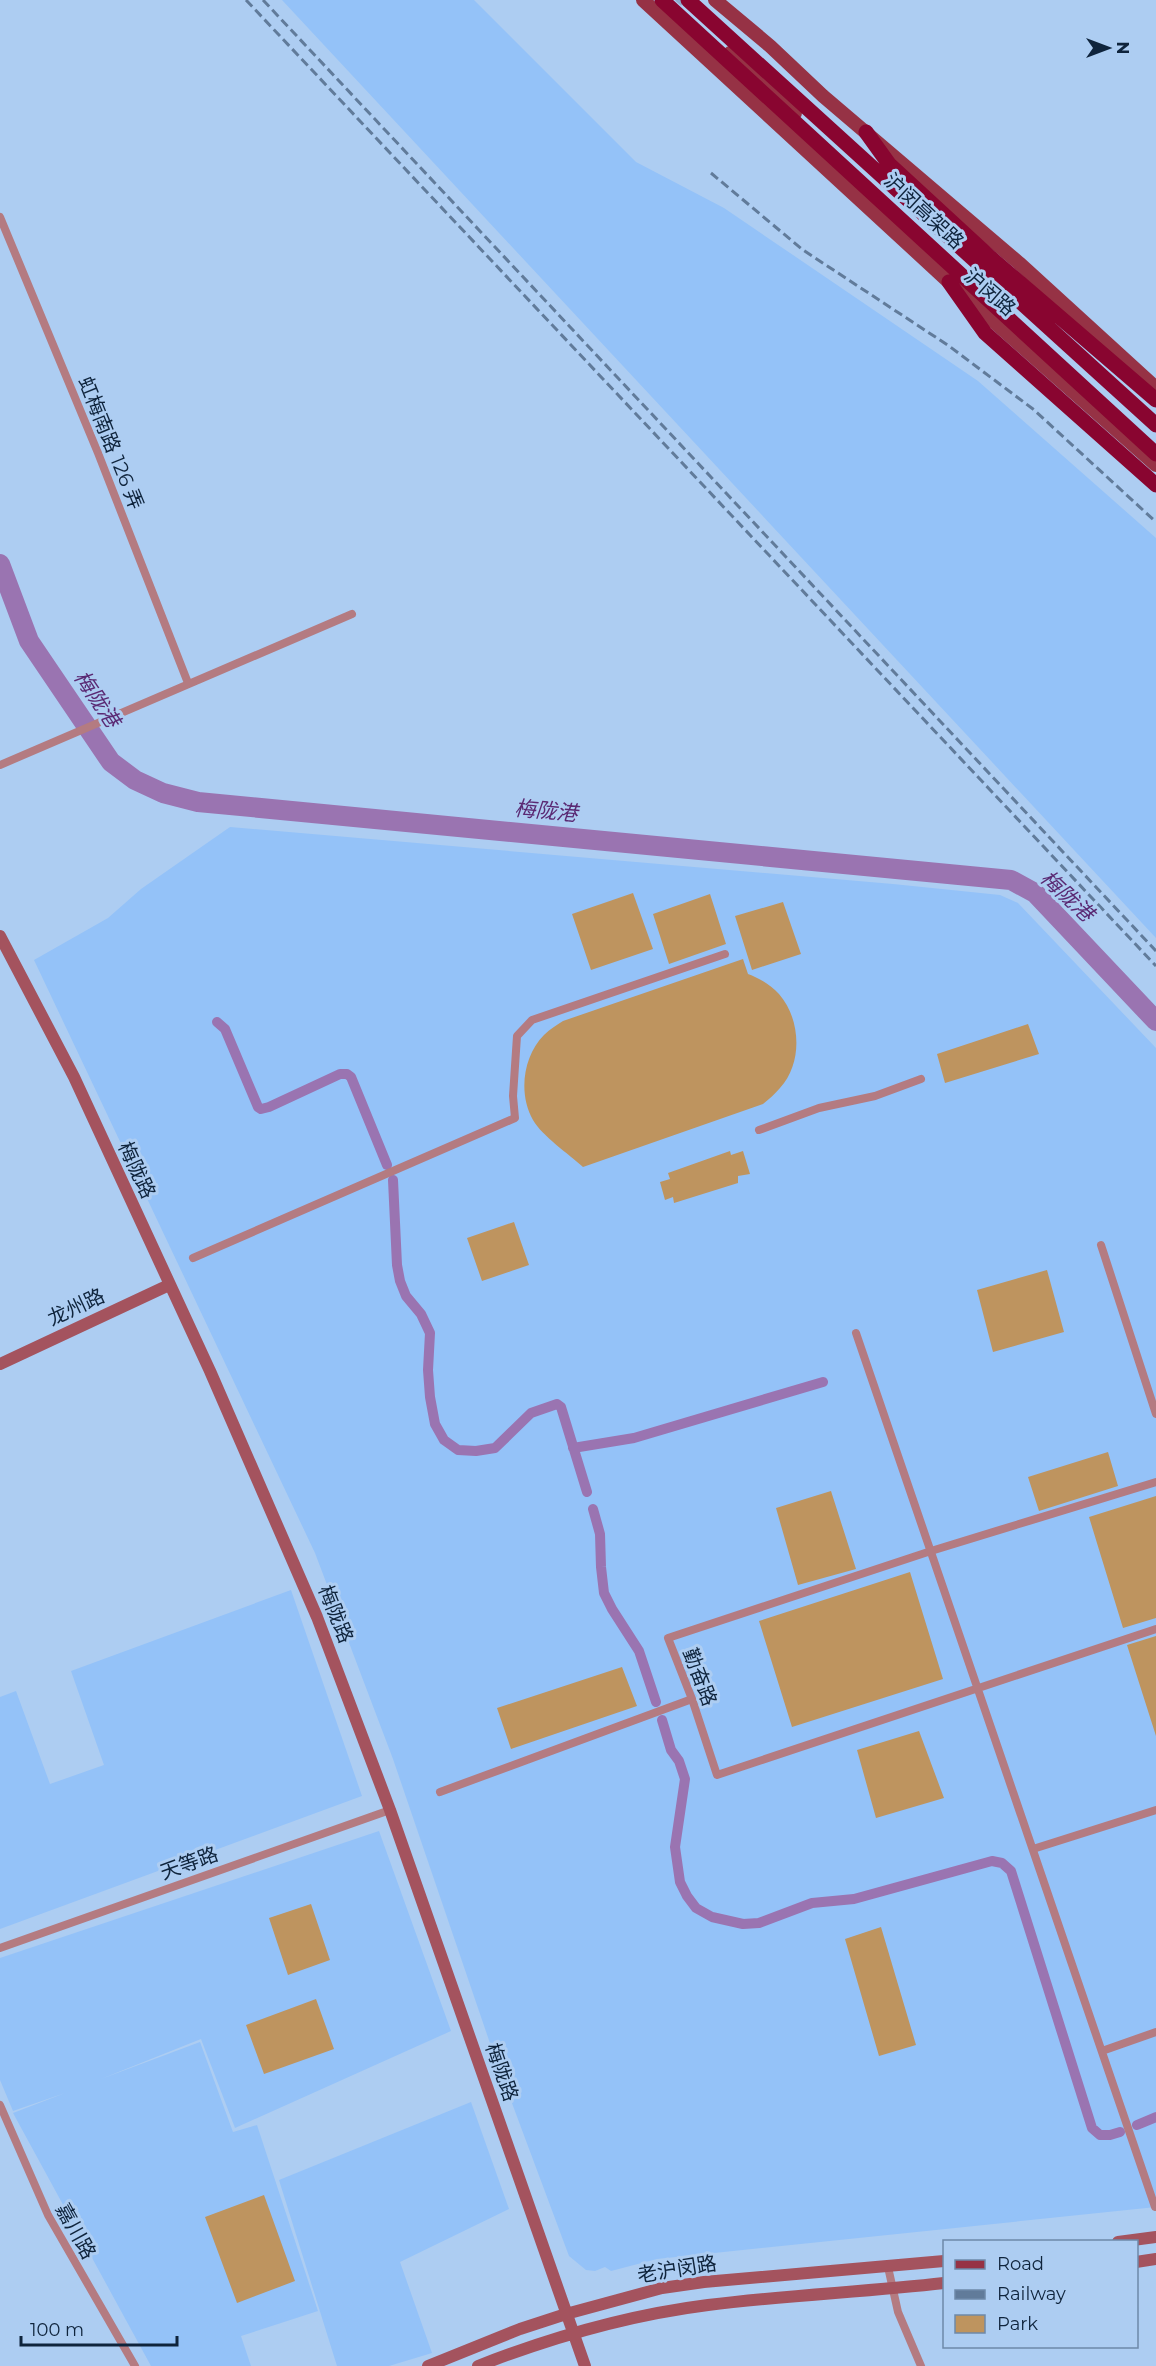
<svg xmlns="http://www.w3.org/2000/svg" width="1156" height="2366" font-family="Montserrat,'Noto Sans SC',sans-serif">
<style>
.built{fill:#94c2f8}
.green{fill:#be945f}
.lines{fill:none;stroke-linecap:round;stroke-linejoin:round}
.canal{stroke:#9a74b1;stroke-width:10}
.river{stroke:#9a74b1;stroke-width:20}
.street-tunnel{stroke:#8dabce;stroke-width:8;stroke-dasharray:8 4;stroke-linecap:butt}
.street{stroke:#b47b81;stroke-width:8}
.secondary{stroke:#a4535e;stroke-width:12}
.primary{stroke:#963245;stroke-width:14}
.highway{stroke:#890530;stroke-width:15}
.rail{stroke:#617b9a;stroke-width:3;stroke-dasharray:9 4.5;stroke-linecap:butt}
.labels{text-anchor:middle;stroke-width:6;stroke-linejoin:round;paint-order:stroke}
.street-label{font-size:20px;fill:#0f243c;stroke:#adcdf2}
.water-label{font-size:21px;font-style:italic;fill:#5a2973;stroke:#adcdf2}
</style>
<rect width="100%" height="100%" fill="#adcdf2"/>
<!-- built -->
<path class="built" d="M282,0h192l162,162 88,46 254,173 178,157v400z
M230,827l663,57 107,11 18,8 138,145v1159l-499,52 -46,12 -6,-4 -10,4 -9,-1 -17,-14 -75,-201 -101,-296 -78,-206 -281,-593 74,-42 33,-29z
M291,1590l71,206 -362,133v-232l16,-6 34,93 54,-19 -33,-94z
M379,1831l72,200 -216,97 -34,-89 -100,40 99,-37 33,90 24,-7 61,186 -77,25 10,30h-100l-138,-253 52,-20 -52,18 -13,-31v-122z
M471,2102l38,107 -109,53 32,91 -43,13h-52l-58,-186z"/>
<!-- green -->
<path class="green" d="M633,893l20,56 -62,21 -19,-56z
M710,894l16,50 -57,20 -16,-50z
M783,902l18,52 -49,16 -17,-54z
M743,959l5,15c11,4 23,11 31,20 22,25 24,69 1,94 -5,6 -11,11 -17,16l-180,63c-14,-13 -41,-31 -50,-47 -15,-26 -10,-64 11,-85 6,-6 13,-10 19,-14z
M1028,1024l11,30 -94,29 -8,-29z
M730,1151l1,4 12,-4 7,23 -12,2v7l-64,20 -1,-6 -8,3 -5,-18 10,-3 -2,-6z
M514,1222l15,43 -47,16 -15,-43z
M1047,1270l17,62 -71,20 -16,-62z
M1108,1452l10,34 -79,25 -11,-34z
M831,1491l25,78 -58,16 -22,-77z
M1156,1496v122l-33,10 -34,-111z
M910,1572l33,107 -151,48 -33,-106z
M1156,1636v100l-29,-91z
M622,1667l15,39 -126,43 -14,-41z
M919,1731l25,67 -68,20 -19,-68z
M311,1904l19,56 -42,15 -19,-57z
M881,1927l35,118 -37,11 -34,-117z
M316,1999l18,50 -70,25 -18,-49z
M264,2195l31,86 -58,22 -32,-86z"/>
<g class="lines">
<!-- canal -->
<path class="canal" d="M217,1022l8,7 33,78 3,2 8,-2 71,-33h7l4,3 36,88
M393,1180l4,85 3,16 6,15 15,18 9,19 -2,37 2,27 5,27 9,16 14,10 18,1 19,-3 36,-35 26,-9 4,3 26,85
M573,1448l61,-10 189,-56
M593,1509l7,25 1,33 3,26 8,16 27,42 17,51
M662,1720l9,30 8,11 6,18 -10,68 5,35 7,14 9,12 16,9 31,7 16,-1 53,-20 42,-4 138,-38 10,2 9,8 81,257 8,7h10l10,-3
M1137,2125l19,-8"/>
<!-- river -->
<path class="river" d="M0,564l29,77 82,121 24,18 28,13 35,9 813,78 24,13 121,128"/>
<!-- street-tunnel -->
<path class="street-tunnel" d="M670,12l11,-12"/>
<!-- street -->
<path class="street" d="M0,217l98,236 90,230
M0,765l352,-151
M759,1130l60,-22 56,-12 46,-17
M1101,1245l55,169
M193,1258l322,-140 -2,-22 4,-60 15,-16 193,-66
M856,1333l299,874
M1156,1482l-225,69 -263,87 24,61 25,76 439,-146
M440,1792l252,-93
M1033,1849l123,-39
M0,1948l390,-138
M1102,2051l54,-19
M0,2105l48,110 87,151
M888,2267l10,45 23,54"/>
<!-- secondary -->
<path class="secondary" d="M0,936l74,141 136,294 107,246 73,193 195,556
M0,1364l169,-79
M1118,2242l38,-5
M1136,2262l20,-3
M428,2366l92,-37 46,-15 96,-26 42,-6 240,-21
M478,2366c74,-29 151,-51 230,-61 78,-10 158,-13 236,-22"/>
<!-- primary -->
<path class="primary" d="M643,0l306,282 207,183
M715,0l55,46 53,50 196,167 137,125
M730,53l40,35 25,25"/>
<!-- highway -->
<path class="highway" d="M662,0l494,454
M688,0l468,425
M866,132l23,32 102,94 165,142
M949,282l36,51 171,152"/>
<!-- rail -->
<path class="rail" d="M246,0l910,966
M263,0l893,951
M711,173l92,77 146,96 84,63 123,113"/>
</g>
<g class="labels">
<!-- street labels -->
<g class="street-label">
<text transform="translate(924 211) rotate(43)" y="7">沪闵高架路</text>
<text transform="translate(990 292) rotate(41)" y="7">沪闵路</text>
<text transform="translate(111 443) rotate(68)" y="7">虹梅南路 126 弄</text>
<text transform="translate(137 1170) rotate(65)" y="7">梅陇路</text>
<text transform="translate(76 1307) rotate(-25)" y="7">龙州路</text>
<text transform="translate(336 1614) rotate(68)" y="7">梅陇路</text>
<text transform="translate(700 1677) rotate(69)" y="7">勤奋路</text>
<text transform="translate(189 1863) rotate(-20)" y="7">天等路</text>
<text transform="translate(502 2072) rotate(71)" y="7">梅陇路</text>
<text transform="translate(76 2231) rotate(61)" y="7">嘉川路</text>
<text transform="translate(677 2269) rotate(-9)" y="7">老沪闵路</text>
</g>
<!-- water labels -->
<g class="water-label">
<text transform="translate(97 699) rotate(56)" y="7">梅陇港</text>
<text transform="translate(546 811) rotate(5)" y="7">梅陇港</text>
<text transform="translate(1067 896) rotate(43)" y="7">梅陇港</text>
</g>
</g>
<!-- legend -->
<rect x="943" y="2240" width="195" height="108" fill="#adcdf2" stroke="#6e89a9" stroke-width="1.5"/>
<rect x="955" y="2260" width="30" height="9" fill="#963245" stroke="#6e89a9" stroke-width="1.5"/>
<text x="997" y="2270" font-size="18" fill="#0f243c">Road</text>
<rect x="955" y="2290" width="30" height="9" fill="#617b9a" stroke="#6e89a9" stroke-width="1.5"/>
<text x="997" y="2300" font-size="18" fill="#0f243c">Railway</text>
<rect x="955" y="2315" width="30" height="18" fill="#be945f" stroke="#6e89a9" stroke-width="1.5"/>
<text x="997" y="2330" font-size="18" fill="#0f243c">Park</text>
<!-- north arrow -->
<g transform="translate(1108 48) rotate(90)" stroke="#adcdf2" stroke-width="4.5" paint-order="stroke">
<path d="M0-4.5L10 22L0 15L-10 22Z" fill="#0f243c"/>
<text y="-9" font-size="16" font-weight="bold" text-anchor="middle" fill="#0f243c">N</text>
</g>
<!-- scale -->
<path d="M21 2336v9h156v-9" fill="none" stroke="#0f243c" stroke-width="3"/>
<text x="30" y="2336" font-size="18" fill="#0f243c" stroke="#adcdf2" stroke-width="4.5" paint-order="stroke">100 m</text>
</svg>
